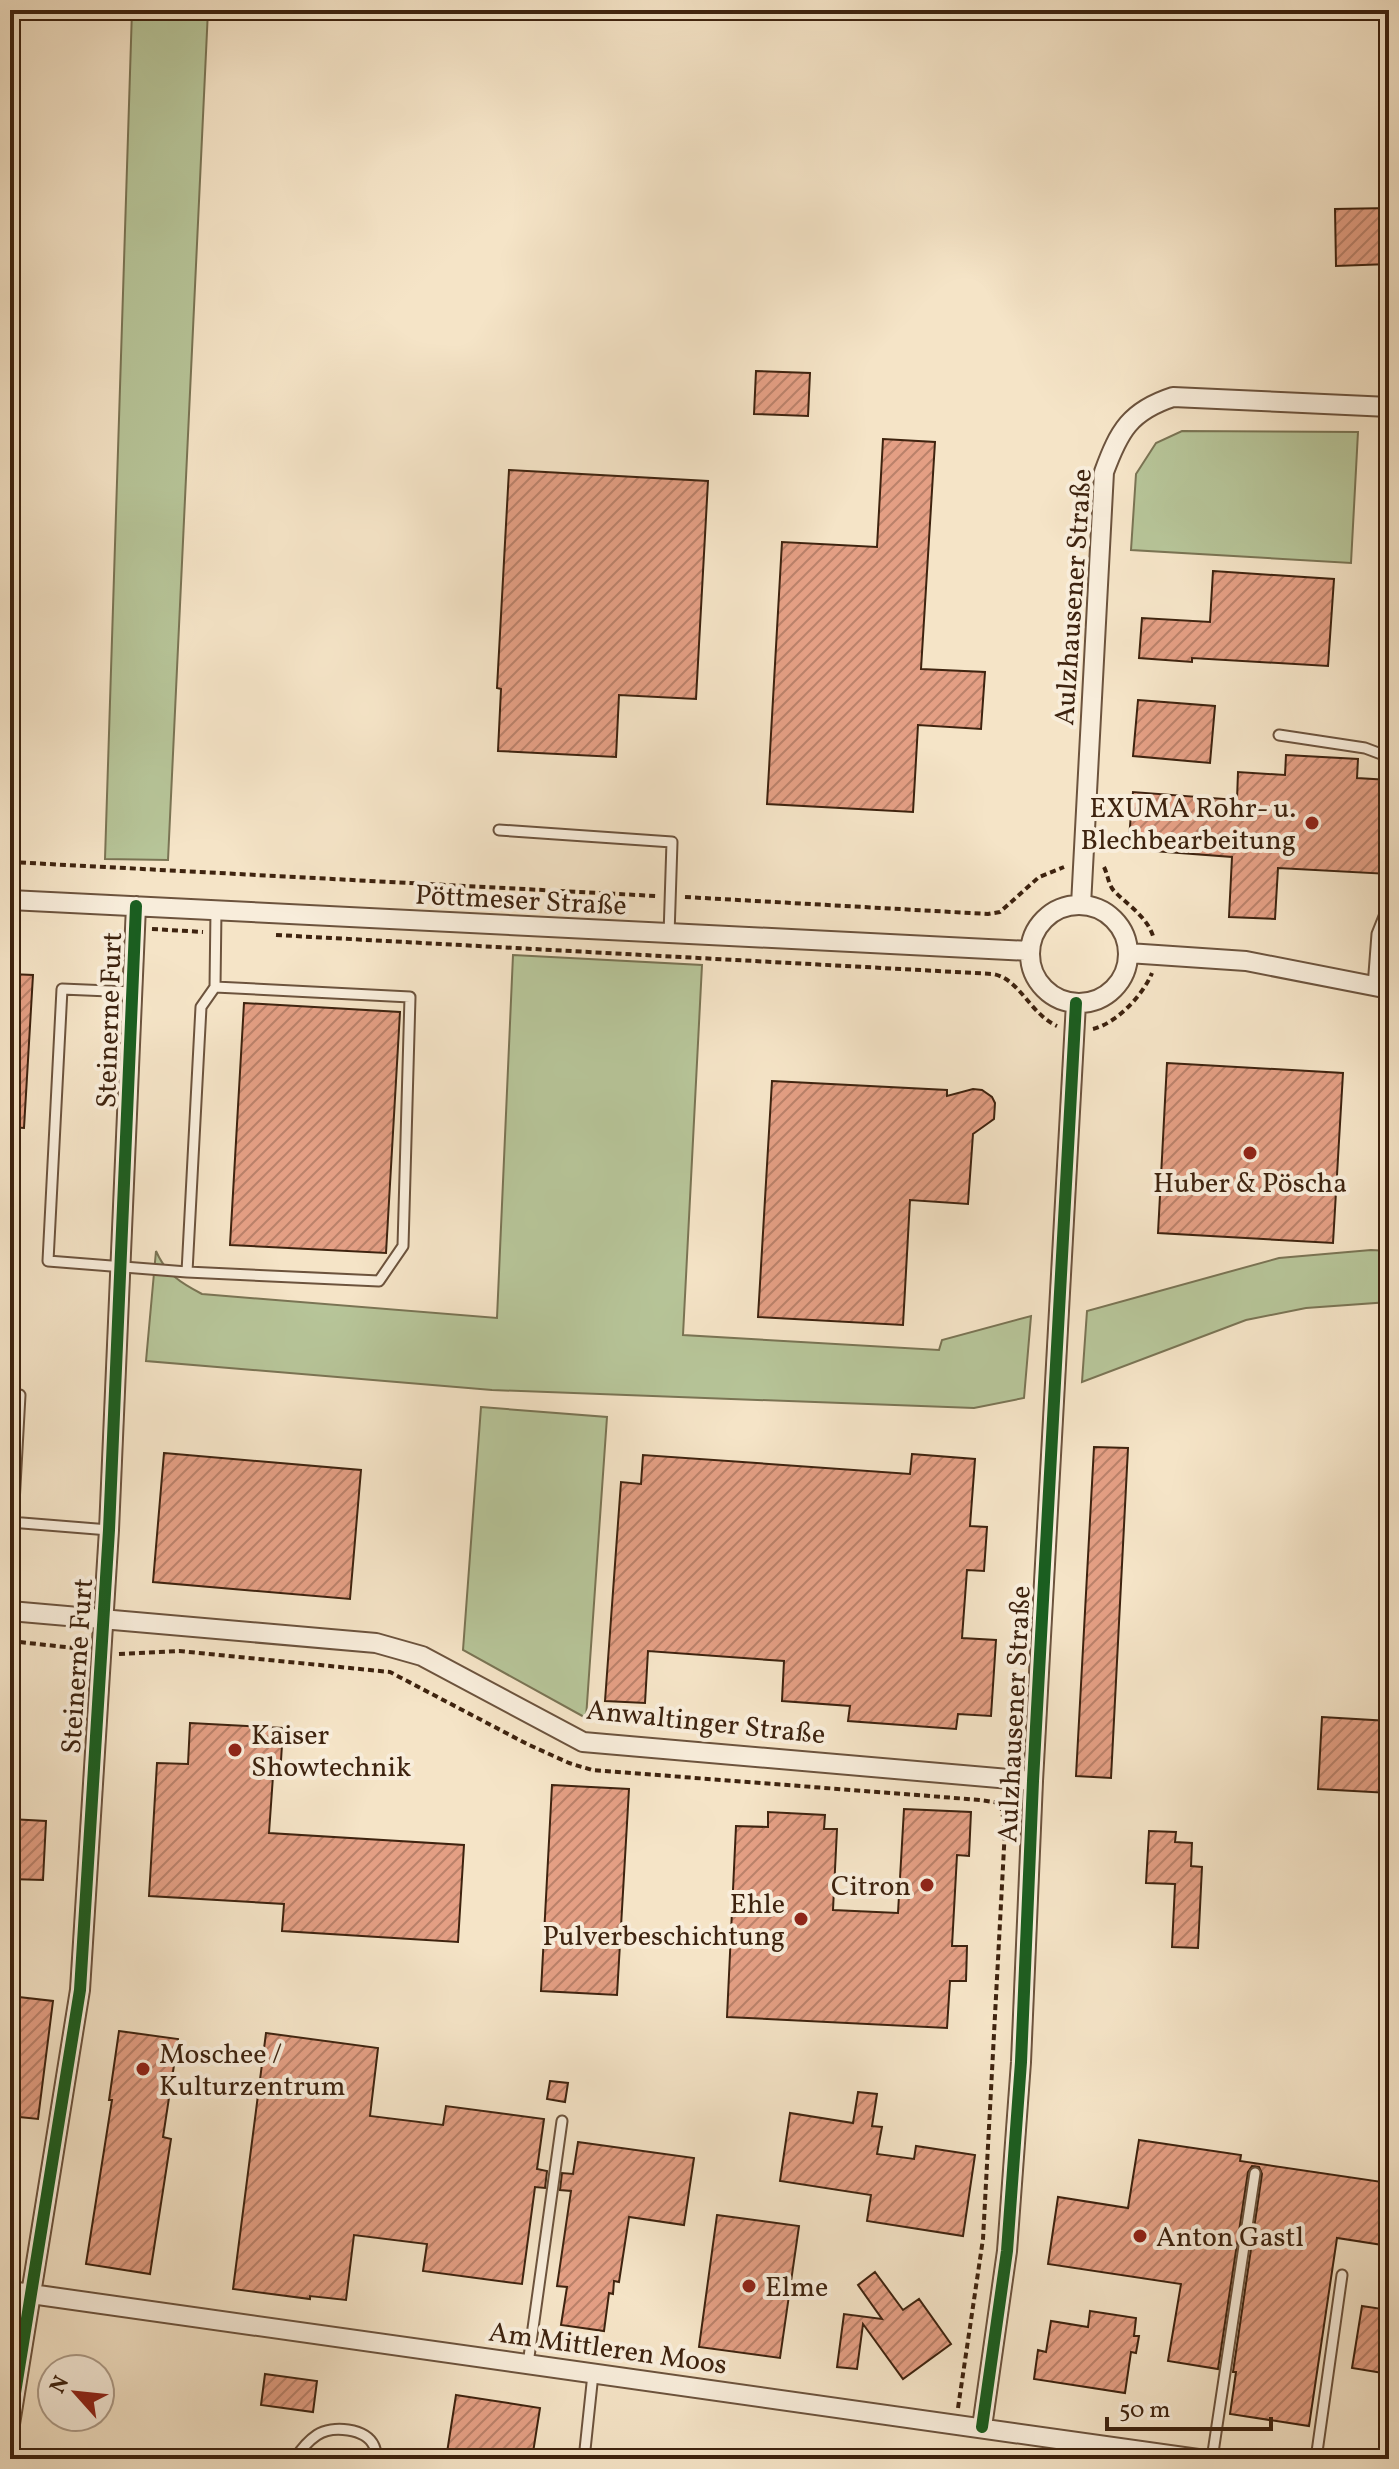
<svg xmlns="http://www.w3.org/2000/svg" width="1399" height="2469" font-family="Vollkorn,serif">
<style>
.grass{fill:#b7c599;stroke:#7a7454;stroke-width:2}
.building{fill:url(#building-hatch);stroke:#3e230f;stroke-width:2}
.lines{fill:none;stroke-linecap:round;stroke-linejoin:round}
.service-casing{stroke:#6c533d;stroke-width:13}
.minor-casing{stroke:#6c533d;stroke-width:22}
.path{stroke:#3e230f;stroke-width:4;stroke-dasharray:6 4;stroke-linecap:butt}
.service{stroke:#f8eddb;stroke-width:9}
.minor{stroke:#f8eddb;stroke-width:18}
.cycleway-casing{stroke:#f8eddb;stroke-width:17}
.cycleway{stroke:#1b5e20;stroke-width:12}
.poi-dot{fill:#8f2418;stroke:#f8eddb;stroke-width:3}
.labels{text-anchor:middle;stroke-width:8;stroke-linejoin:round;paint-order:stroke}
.street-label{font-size:28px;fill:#3e230f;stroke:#f8eddb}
.poi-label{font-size:28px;fill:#3e230f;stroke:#f8eddb;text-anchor:start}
</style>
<defs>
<pattern id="building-hatch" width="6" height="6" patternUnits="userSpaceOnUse" patternTransform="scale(2)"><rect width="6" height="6" fill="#e49f84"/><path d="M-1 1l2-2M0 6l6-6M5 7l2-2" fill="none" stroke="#ba816a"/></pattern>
</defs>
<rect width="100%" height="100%" fill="#f5e4c7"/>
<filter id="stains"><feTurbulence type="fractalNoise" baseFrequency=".0025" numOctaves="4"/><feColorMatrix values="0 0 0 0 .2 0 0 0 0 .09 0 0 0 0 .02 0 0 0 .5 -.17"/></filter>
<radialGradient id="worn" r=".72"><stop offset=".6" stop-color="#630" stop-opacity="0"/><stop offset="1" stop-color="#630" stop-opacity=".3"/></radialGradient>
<!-- grass -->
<path class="grass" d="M132,10h76l-40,850 -63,-1z
M1182,431l176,1 -7,131 -220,-13 5,-76 20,-31z
M513,955l189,10 -19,370 256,15 3,-10 89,-24 -7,82 -50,10 -482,-18 -346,-29 10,-110c10,23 25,32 46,43l295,24z
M1371,1250l18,1v51l-83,6 -60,12 -164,62 5,-71 192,-53z
M481,1407l126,10 -21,301 -123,-68z"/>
<!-- building -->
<path class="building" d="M1389,208v56l-53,2 -1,-57z
M756,371l54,2 -2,43 -54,-2z
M883,439l52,3 -14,227 64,3 -4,57 -63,-4 -5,87 -146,-8 15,-262 95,5z
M509,470l199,11 -12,218 -77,-4 -3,62 -118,-6 3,-62 -4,-1z
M1213,571l121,8 -6,87 -136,-8v4l-53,-4 3,-40 68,4z
M1138,700l77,6 -5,57 -77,-7z
M1286,755l72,4 -1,19 32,2v94l-111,-6 -3,51 -46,-2 3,-60 -104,-8 5,-57 104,8 1,-28 47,3z
M10,974l23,1 -9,153 -14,-1z
M244,1003l156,9 -14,241 -156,-8z
M1167,1063l176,10 -10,170 -175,-10z
M772,1081l175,9v6l26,-7 9,1 10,7 3,6 -1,16 -21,15 -5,70 -58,-4 -7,125 -145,-8z
M1094,1447l34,1 -17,330 -35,-2z
M164,1453l197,17 -11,129 -197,-17z
M912,1454l63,5 -5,67 17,1 -3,44 -17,-1 -5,68 34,2 -5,76 -33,-2 -2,15 -108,-8 2,-15 -68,-5 2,-40 -136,-10 -3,52 -40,-2 16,-219 20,2 2,-29 267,19z
M1322,1717l67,4v72l-71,-4z
M190,1723l93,5 -3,49 -7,-1 -4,57 195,12 -6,97 -176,-11 2,-27 -135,-8 8,-133 31,1z
M552,1785l77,4 -12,206 -76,-4z
M904,1809l67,3 -2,44 -12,-1 -5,91h15l-1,35h-16l-3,47 -220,-11 9,-191 32,1v-15l57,3 -1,14h13l-4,81 65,3z
M10,1819l36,2 -3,59 -33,-1z
M1149,1831l27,1 -1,10 17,1 -1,23 11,1 -4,81 -26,-1 3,-63 -29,-1z
M10,1996l43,5 -15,118 -28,-3z
M119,2031l59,8 -15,98 8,2 -21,135 -64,-10 26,-164h-3z
M266,2033l112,15 -8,68 73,9 3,-19 98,13 -7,50 10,2 -2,17 -10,-1 -13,97 -99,-13 4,-27 -73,-9 -8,65 -36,-4v3l-77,-10z
M550,2081l18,2 -3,19 -18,-3z
M858,2092l19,2 -5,32 10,1 -5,27 37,5 2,-13 59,9 -12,81 -96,-15 4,-26 -91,-14 10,-68 63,10z
M1139,2140l102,15 -1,6 149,22v63l-52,-8 -28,188 -79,-12 6,-42h-3l29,-198 -3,-7 -7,-1 -4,6 -30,197 -50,-8 13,-77 -133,-20 10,-67 70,11z
M578,2142l116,16 -10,67 -55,-8 -10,65 -5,-1 -1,13 -4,-1 -5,38 -43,-6 6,-38 -10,-1 14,-95 -11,-1 2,-17 11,1z
M717,2215l82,11 -19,132 -81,-11z
M875,2272l28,38 16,-11 32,45 -48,35 -40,-55 -6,45 -20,-2 7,-53 38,5 -24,-34z
M1362,2306l27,4v64l-37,-6z
M1090,2311l46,7 -2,18h5l-3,17 -5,-1 -6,41 -91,-14 4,-29 8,2 5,-31 37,6z
M265,2374l52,7 -4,31 -52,-7z
M456,2395l84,13 -8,51h-86z"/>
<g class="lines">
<!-- service casing -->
<g class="service-casing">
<path id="service" d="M1279,735l86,13 24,9
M499,830l173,12 -3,93
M215,987l195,10 -7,249 -24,35 -192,-9 14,-265 14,-20 1,-77
M1373,987l4,-53 12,-30
M133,992l-71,-3 -14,272 139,11
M10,1522l99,8
M13,1522l7,-127
M528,2364l34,-243
M295,2459c5,-8 13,-18 22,-24 15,-10 49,-7 57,11 2,4 2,9 3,13
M584,2459l9,-85
M1212,2459l43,-286
M1316,2459l26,-184"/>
</g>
<!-- minor casing -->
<g class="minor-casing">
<path id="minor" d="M10,900l1020,51
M1081,905l23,-433c15,-41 26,-61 69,-75l216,10
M1030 954a49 49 0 1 1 98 0a49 49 0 1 1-98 0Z
M1128,953l118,8 143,28
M10,1611l366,32 46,13 161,86 450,39
M10,2291l1188,168
M10,2424l70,-434 29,-460 27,-624
M982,2427l25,-176 14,-189 12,-281 43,-778"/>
</g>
<!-- path -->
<path class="path" d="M10,862l646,34
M1104,867c4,8 4,17 10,24 14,14 33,26 39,45
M685,897l303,17 12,-2 39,-35 25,-10
M152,929l51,3
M276,935l717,39c27,5 36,39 64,52
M1093,1029c24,-6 50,-34 59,-56
M10,1641l73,8
M119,1654l60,-3 211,21 137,72 42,19 23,7 389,30 31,5
M958,2408l25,-169 22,-410 -4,-24"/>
<!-- service -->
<use href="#service" class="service"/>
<!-- minor -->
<use href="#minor" class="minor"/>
<!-- cycleway casing -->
<g class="cycleway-casing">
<path id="cycleway" d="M10,2424l70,-434 29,-460 27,-624
M982,2427l25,-176 14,-189 12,-281 43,-778"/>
</g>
<!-- cycleway -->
<use href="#cycleway" class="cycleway"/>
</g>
<!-- markers -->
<g class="poi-dot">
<circle cx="1312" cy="823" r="8"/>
<circle cx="1250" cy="1153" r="8"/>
<circle cx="235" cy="1750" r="8"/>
<circle cx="927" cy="1885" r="8"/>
<circle cx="801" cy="1919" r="8"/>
<circle cx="143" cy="2069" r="8"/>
<circle cx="1140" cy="2236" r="8"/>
<circle cx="749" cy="2286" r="8"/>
</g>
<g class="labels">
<!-- street labels -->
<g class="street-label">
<text transform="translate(1072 597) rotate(-86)" y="10">Aulzhausener Straße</text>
<text transform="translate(521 899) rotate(3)" y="10">Pöttmeser Straße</text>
<text transform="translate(108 1020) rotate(-88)" y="10">Steinerne Furt</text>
<text transform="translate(76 1666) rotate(-86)" y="10">Steinerne Furt</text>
<text transform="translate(1013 1714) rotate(-87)" y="10">Aulzhausener Straße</text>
<text transform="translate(706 1721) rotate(6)" y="10">Anwaltinger Straße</text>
<text transform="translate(608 2347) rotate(8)" y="10">Am Mittleren Moos</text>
</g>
<!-- poi labels -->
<g class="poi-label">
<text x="1296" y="817" text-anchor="end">EXUMA Rohr- u.<tspan x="1296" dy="32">Blechbearbeitung</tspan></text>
<text x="1250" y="1192" text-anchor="middle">Huber &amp; Pöscha</text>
<text x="251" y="1744">Kaiser<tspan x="251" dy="32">Showtechnik</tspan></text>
<text x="911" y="1895" text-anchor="end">Citron</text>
<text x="785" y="1913" text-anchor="end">Ehle<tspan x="785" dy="32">Pulverbeschichtung</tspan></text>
<text x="159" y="2063">Moschee /<tspan x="159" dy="32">Kulturzentrum</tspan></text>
<text x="1156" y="2246">Anton Gastl</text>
<text x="765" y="2296">Elme</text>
</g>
</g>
<!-- margin -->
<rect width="1399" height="2469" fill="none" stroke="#f5e4c7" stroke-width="40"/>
<rect x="12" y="12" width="1375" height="2445" fill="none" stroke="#3e230f" stroke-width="4"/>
<rect x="20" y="20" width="1359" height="2429" fill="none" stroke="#3e230f" stroke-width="2"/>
<!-- north arrow -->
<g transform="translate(76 2393) rotate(297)"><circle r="38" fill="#f8eddb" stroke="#ae9c89" stroke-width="2"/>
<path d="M0-6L14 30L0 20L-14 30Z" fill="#8f2418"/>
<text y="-12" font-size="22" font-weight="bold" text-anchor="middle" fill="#3e230f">N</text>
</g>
<!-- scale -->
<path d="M1107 2417v12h164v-12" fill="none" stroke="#3e230f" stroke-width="4"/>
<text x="1119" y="2417" font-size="24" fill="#3e230f" stroke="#f8eddb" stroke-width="6" paint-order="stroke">50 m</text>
<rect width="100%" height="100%" filter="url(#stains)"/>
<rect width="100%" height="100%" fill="url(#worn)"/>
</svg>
